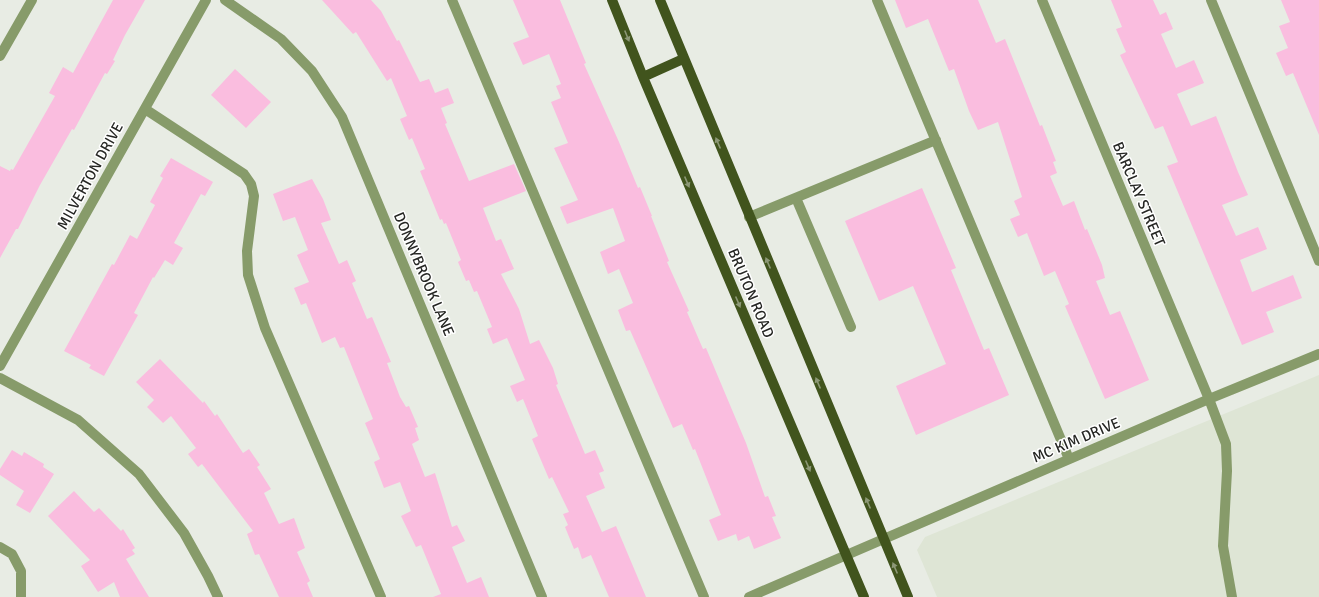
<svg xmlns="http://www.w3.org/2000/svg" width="1319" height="597" font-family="Signika,sans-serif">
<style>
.built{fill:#dee5d5}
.building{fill:#fabddf}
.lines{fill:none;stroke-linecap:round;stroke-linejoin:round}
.minor{stroke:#879b6a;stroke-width:10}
.major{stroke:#41541d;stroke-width:10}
.oneway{fill:#8d9877}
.labels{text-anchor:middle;stroke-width:3;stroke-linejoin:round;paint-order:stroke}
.street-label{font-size:15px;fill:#262724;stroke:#fff}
</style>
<rect width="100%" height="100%" fill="#e8ece4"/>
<!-- built -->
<path class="built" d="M1319,375v222h-382l-20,-47 8,-13z"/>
<!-- building -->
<path class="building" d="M113,0h32l-20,35 -12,25 2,1 -8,13 -2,-1 -31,57 -2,-1 -32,56 -22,44h-2l-16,29v-92l10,5 1,-2 2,1 42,-74 -6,-3 14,-26 10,6z
M322,0h49l10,11 16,30 2,-1 21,42 9,-3 6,14 13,-5 6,15 -13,5 6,15 -2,1 24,57 45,-17 12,27 -43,17 13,33 5,-2 13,30 -13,5 18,35 11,35 9,-4 14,28 5,16 -2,1 29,69 10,-4 9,21 -5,2 6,15 -19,8 16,36 14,-6 30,71h-37l-18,-42 -9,4 -4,-12 -4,2 -9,-22 3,-2 -5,-11 6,-2 -17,-35 -3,2 -17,-40 6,-3 -15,-37 -6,3 -7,-16 15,-6 -18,-42 -14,6 -6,-15 5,-2 -15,-36 -3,1 -5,-12 -3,1 -8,-19 3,-2 -15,-37 -2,1 -2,-5 -2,1 -20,-49 5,-2 -13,-31 -3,2 -9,-21 7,-3 -16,-38 -4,3 -31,-49 -3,2z
M513,0h47l26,63 -2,1 35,78 19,46 2,-1 12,29h-1l18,45 -2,1 22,49 -2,1 16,37 3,-1 40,95 19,54 3,-1 8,20 -4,1 9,21 -27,11 -5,-13 -11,5 -2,-7 -18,7 -9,-21 12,-5 -26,-66 -2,1 -11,-26 -9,4 -43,-98 -4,1 -8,-21 15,-7 -14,-34 -11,5 -8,-22 25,-11 -12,-33 -46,16 -7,-17 18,-7 -24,-52 14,-5 -17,-41 10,-4 -5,-12 5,-2 -12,-30 -26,11 -10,-22 16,-6z
M895,0h83l18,43 9,-4 35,87 2,-1 14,36 -3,1 4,11 -7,3 13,30 11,-5 11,29 2,-1 15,36 3,13 -9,3 14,34 10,-4 29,69 -44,19 -40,-93 4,-2 -14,-33 -11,5 -17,-43 -9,4 -8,-18 10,-4 -6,-14 8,-4 -24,-75 -20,8 -9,-19 -15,-42 -5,2 -21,-52 -22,9z
M1111,0h42l7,15 6,-3 7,17 -12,5 15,34 18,-8 10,23 -27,11 14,32 25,-10 22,56 10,23 -26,10 14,31 22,-9 9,22 -27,11 12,32 41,-17 9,23 -36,14 8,20 -32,13 -75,-179 11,-4 -15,-36 -8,3 -35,-74 6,-3 -10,-23 6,-2z
M1281,0h38v135l-26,-62 -7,3 -10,-23 12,-5 -9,-22 11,-4z
M235,69l36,33 -25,26 -35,-33z
M171,158l42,24 -8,14 -4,-2 -27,49 9,5 -10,17 -8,-5 -11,18 -1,-1 -19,36 4,2 -34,61 -15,-8 2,-3 -27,-14 48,-87 2,1 16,-30 7,4 18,-34 -5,-3 13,-24 -3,-2z
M312,179l11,20 8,21 -10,3 18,41 8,-4 9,21 -4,2 15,36 5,-2 19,45 -4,1 13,34 6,10 3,-1 9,21 -3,1 4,12 -7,4 13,33 10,-4 17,54 5,-2 8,16 -13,6 15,36 14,-6 8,20h-56l8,-3 -20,-49 -5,2 -15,-31 10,-5 -11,-29 -16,6 -10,-26 6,-3 -15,-36 8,-4 -29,-72 -4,1 -5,-11 -13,6 -16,-40 -5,2 -7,-17 15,-6 -12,-27 11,-5 -13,-33 -12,4 -10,-27z
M922,188l34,80 -5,2 33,80 5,-2 20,47 -93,40 -20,-49 50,-22 -33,-78 -34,15 -34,-80z
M160,359l43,44 1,-2 11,15 2,-2 26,39 6,-4 11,16 -3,2 14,22 -7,4 15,31 15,-6 11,30 -8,4 13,29 -3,2 6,14h-34l-20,-43 -4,1 -8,-21 6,-3 -51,-67 -4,3 -10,-13 8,-6 -25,-32 -8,7 -16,-16 7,-7 -18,-18z
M12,450l10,6 2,-4 20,12 -1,3 11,7 -24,39 -14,-8 8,-14 -24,-16v-6z
M74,491l20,21 5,-4 22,23 2,-2 12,19 -3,2 3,4 -9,5 23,38h-29l-6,-15 -16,10 -17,-26 9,-6 -42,-44z"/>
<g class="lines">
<!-- minor -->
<path class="minor" d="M225,0l56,39 31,32 30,46 200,480
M452,0l252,597
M877,0l192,459
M1042,0l167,399 17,45 1,27 -4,75 9,51
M1211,0l108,261
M0,56l32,-56
M145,109l99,65 7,10 3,12 -7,55 1,24 17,53 116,269
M796,198l55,129
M749,217l187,-77
M0,366l206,-366
M0,378l78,42 61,54 45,59 24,43 10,21
M0,547l12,7 9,17v26
M749,597l460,-198 110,-45"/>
<!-- major -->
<path class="major" d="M612,0l31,77 221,520
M660,0l248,597
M643,77l40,-18"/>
</g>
<!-- one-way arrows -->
<defs><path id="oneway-solid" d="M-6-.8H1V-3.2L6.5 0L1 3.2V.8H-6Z"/></defs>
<g class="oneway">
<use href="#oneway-solid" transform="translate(627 36) rotate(68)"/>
<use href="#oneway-solid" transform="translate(718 143) rotate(-113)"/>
<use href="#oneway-solid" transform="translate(687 182) rotate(67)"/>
<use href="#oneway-solid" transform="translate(768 263) rotate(-113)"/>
<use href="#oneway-solid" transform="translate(738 302) rotate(67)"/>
<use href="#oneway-solid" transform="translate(818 383) rotate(-113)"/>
<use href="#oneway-solid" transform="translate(808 466) rotate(67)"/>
<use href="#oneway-solid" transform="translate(868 503) rotate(-113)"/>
<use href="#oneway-solid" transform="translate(895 568) rotate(-113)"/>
</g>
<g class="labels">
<!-- street labels -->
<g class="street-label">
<text transform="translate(90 176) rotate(-61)" y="5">MILVERTON DRIVE</text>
<text transform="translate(1139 194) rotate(67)" y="5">BARCLAY STREET</text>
<text transform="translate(424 274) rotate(67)" y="5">DONNYBROOK LANE</text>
<text transform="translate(751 293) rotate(67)" y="5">BRUTON ROAD</text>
<text transform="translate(1076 440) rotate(-23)" y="5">MC KIM DRIVE</text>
</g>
</g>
</svg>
